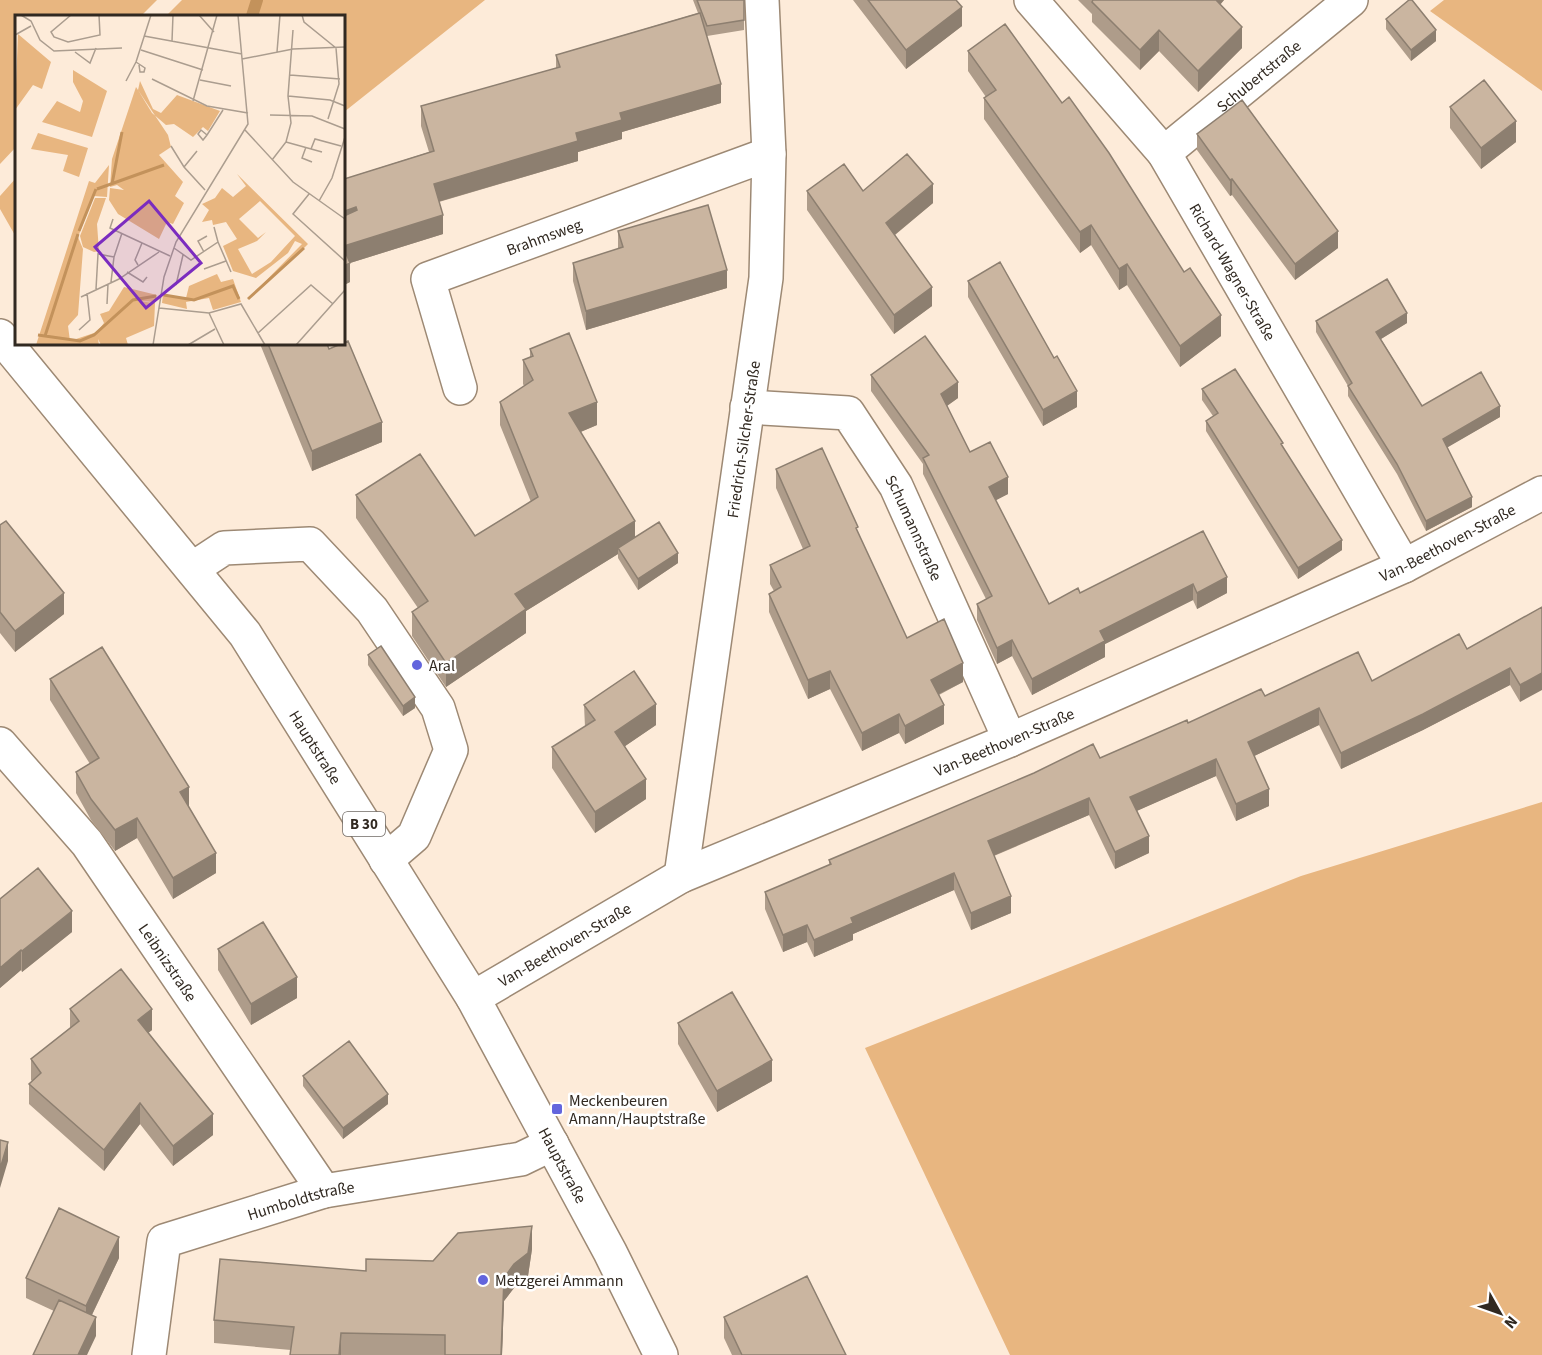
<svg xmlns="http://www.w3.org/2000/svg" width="1542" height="1355" font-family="'Source Sans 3',sans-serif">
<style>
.green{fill:#e8b680}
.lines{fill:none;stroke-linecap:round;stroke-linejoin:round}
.stream{stroke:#c3925b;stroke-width:12}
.minor-casing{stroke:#9d8974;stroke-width:36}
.major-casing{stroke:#9d8974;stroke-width:36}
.minor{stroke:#fff;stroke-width:33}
.major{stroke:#fff;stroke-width:33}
.wall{fill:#ae9c8a}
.shaded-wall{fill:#8d7f70}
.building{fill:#cab5a0;stroke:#8d7f70;stroke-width:1.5}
.poi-dot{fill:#6365dd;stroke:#fff;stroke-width:2}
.labels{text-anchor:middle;stroke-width:5;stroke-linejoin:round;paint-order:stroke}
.shield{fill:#fff;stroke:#6f6964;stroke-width:1.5}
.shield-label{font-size:15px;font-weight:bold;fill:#312921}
.street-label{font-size:16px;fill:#312921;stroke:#fff}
.poi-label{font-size:16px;fill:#312921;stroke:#fff;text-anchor:start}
.inset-river{fill:none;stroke:#c3925b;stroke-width:3}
.inset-road{fill:none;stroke:#ab9d8f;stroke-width:1.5}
.view{fill:#7b2cbf;fill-opacity:0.15;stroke:#7b2cbf;stroke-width:3}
.inset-edge{fill:none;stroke:#312921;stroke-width:3}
</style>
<rect width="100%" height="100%" fill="#fdebd9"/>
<!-- green -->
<path class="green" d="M0,0h157l-16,16h-125v131l-16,17z
M182,0h303l-141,112v-96h-178z
M1444,0h98v91l-112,-80z
M16,178v59l-16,-28v-13z
M1542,802v553h-532l-145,-307 436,-172z"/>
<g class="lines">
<!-- stream -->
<path class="stream" d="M252,16l5,-16"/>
<!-- minor casing -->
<g class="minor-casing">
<g id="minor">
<path id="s1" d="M1031,0l133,153 240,413"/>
<path id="s2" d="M1164,153l187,-153"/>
<path id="s3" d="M460,388l-32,-109 341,-125"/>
<path id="s4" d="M747,407l101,6 48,73 114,254"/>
<path d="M192,569l32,-21 86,-4 62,66 66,98 13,42 -37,86 -28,24"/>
<path id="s5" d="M0,744l87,99 237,348"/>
<path id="s6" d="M681,876l85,-598 3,-124 -7,-154"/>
<path id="s7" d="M473,998l208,-122 329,-136 394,-174 138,-73"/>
<path id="s8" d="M149,1355l15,-114 160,-50 197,-32 31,-15"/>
</g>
</g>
<!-- major casing -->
<g class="major-casing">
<g id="major">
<path id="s9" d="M0,336l245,298 228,364 137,254 51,103"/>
</g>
</g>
<!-- minor -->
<use href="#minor" class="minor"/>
<!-- major -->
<use href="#major" class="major"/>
</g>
<!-- wall -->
<path class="wall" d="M693,0h51v30l-37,6 14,67 -99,29v7l-44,13v9l-139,41 4,32 -93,29v19l-6,3v-106l85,-27 -8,-26v-20l135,-38v-13l142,-42z
M853,0h103l6,26 -56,43z
M1078,0h146l-4,5 22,43 -44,44 -39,-41 -19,19 -48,-48v-8z
M1386,19l50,22 -25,20 -25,-32z
M968,51l253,285 -41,31 -53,-82 -8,5 -28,-45 -11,8 -96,-134v-21l2,-1 -18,-26z
M1450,107l66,35 -35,27 -31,-41z
M1197,134l141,114 -43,32 -63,-85 -2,1 -33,-46z
M807,191h56l70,12 -38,32 37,71 -38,28 -87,-124z
M618,231l109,57 -141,42 -13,-49v-18l45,-14z
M968,281l109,126 -34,19 -75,-129z
M1316,321l91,2 -26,16 41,67 78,11 -53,30 25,60 -46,24 -29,-57 -49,-78v-10l-32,-54z
M260,344h67l2,5 53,93 -70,29z
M530,349l67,76 -17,7 55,105 43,26 -40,27 -20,-32v-4l-92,57v22l-80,54 -34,-51v-24l6,-4 -62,-90v-23l119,41 56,-34 -31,-77v-23l24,-16 -1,-2v-24l7,-3z
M871,375l87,23 -11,8 23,46 38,42 -13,6 54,104 31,-11 123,-62 24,62 -30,16 -4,-9 -88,44v13l-73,38 -20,-39 -15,8 -20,-44v-16l9,-5 -63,-125v-10l-52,-73z
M1202,389l81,58 59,103 -44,29 -92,-148v-10l7,-5 -11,-16z
M776,469l82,64 49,105 56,44 -24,13 5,29 -39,20 -6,-11 -37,18 -32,-62 -22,10 -39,-87v-18l5,-3 -4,-7v-19l33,-16 -27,-61z
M0,525l64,89 -49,38 -15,-19z
M1542,607l-22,95 -10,-17 -87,45 -82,39 -22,-44 -65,31 15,50 -33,15 -20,-45 -80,35 13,42 -34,16 -26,-54 -95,41 17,57 -40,17 -17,-40 -101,44v6l-39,17 -7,-15 -24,10 -18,-43v-17l64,-27v-5l271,-102 88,-35 77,-27 107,-15 95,-32z
M368,655l47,53 -12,8 -35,-51z
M50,679l139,129 27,65 -43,26 -36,-61 -22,13 -24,-31 -15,-27v-21l14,-8 -40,-64z
M584,705l72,20 -31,21 21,53 -51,34 -43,-65v-21l33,-20z
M0,899l72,33 -50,40 -1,-2 -21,18z
M218,949l79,49 -46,27 -33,-55z
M70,1009l82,21 -4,3 65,102 -40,31 -33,-42 -36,47 -75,-67v-20l3,-3 -1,-1v-21l39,-31z
M678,1023l94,58 -55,31 -39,-68z
M303,1076l85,28 -45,35 -40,-53z
M532,1249l-4,27 -14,12 -10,13 -2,54h-212l1,-5 -77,-7v-23l152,-49 67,-10z
M119,1258l-27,57 4,21 -42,-25 -28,-13v-20z
M724,1317l122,38h-114l-8,-17z"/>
<!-- shaded-wall -->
<path class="shaded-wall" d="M1211,0h13l-13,15z
M962,7v19l-56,43v-19z
M1242,27v21l-44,44v-21z
M1159,30v21l-19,19v-20z
M1436,30v11l-25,20v-11z
M721,84v19l-99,29v7l-44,13v9l-144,42v-19l142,-51 44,-20z
M1516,121v21l-35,27v-21z
M1232,179v16l-2,1v-16z
M933,184v19l-47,39v-19z
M356,207v20l-11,3v-19z
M443,215v19l-93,29v19l-6,3v-39z
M1091,225v20l-11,8v-21z
M1338,231v17l-43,32v-16z
M1127,264v21l-8,5v-21z
M727,270v18l-141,42v-19z
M932,287v19l-38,28v-19z
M1407,313v10l-31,19v-10z
M1221,315v21l-41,31v-21z
M958,382v16l-17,12v-16z
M1077,391v16l-34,19v-16z
M597,402v23l-28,12v-24z
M1500,406v11l-57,33v-11z
M382,422v20l-70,29v-20z
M1008,477v17l-19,10v-17z
M1472,497v10l-46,24v-10z
M635,521v23l-17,4v6l-92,57v22l-80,54v-24l69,-69z
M1342,540v10l-44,29v-11z
M678,553v10l-40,27v-11z
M1227,577v16l-30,16v-16z
M1193,584v16l-88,44v13l-73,38v-16l68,-48z
M64,593v21l-49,38v-21z
M1012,640v16l-15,8v-16z
M963,663v19l-32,16v-18z
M1510,668v17l-87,45 -82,39v-16z
M830,671v18l-22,10v-19z
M1542,673v17l-22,12v-17z
M415,697v11l-12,8v-10z
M656,704v21l-41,28v-21z
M944,705v19l-39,20v-18z
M1319,708v17l-71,34v-17z
M899,714v19l-37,18v-18z
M1216,759v17l-86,38v-17z
M646,779v20l-51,34v-21z
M189,787v21l-9,-16z
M1269,789v17l-33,15v-17z
M1089,798v17l-101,43v-17z
M137,818v20l-22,13v-21z
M1149,836v17l-34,16v-17z
M216,853v20l-43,26v-21z
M954,873v17l-101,44v6l-39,17v-17l37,-22z
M1011,896v17l-40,17v-17z
M72,911v21l-50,40v-21z
M807,925v17l-24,10v-17z
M21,950v20l-21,18v-20z
M297,977v21l-46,27v-21z
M152,1009v21l-14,11v-21z
M772,1060v21l-55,31v-21z
M388,1094v10l-45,35v-11z
M140,1103v21l-36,47v-21z
M213,1114v21l-40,31v-20z
M8,1142v19l-8,27v-19z
M532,1226v23l-4,27 -14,12 -10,13 -2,54h-1l3,-77z
M119,1237v21l-33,69v-21z
M96,1317v19l-9,19h-9z
M341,1333v22h-2z"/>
<!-- building -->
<path class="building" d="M697,0h47v20l-37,6z
M868,0h88l6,7 -56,43z
M1093,0h123l26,27 -44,44 -39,-41 -19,20 -48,-48z
M1409,0h3l24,30 -25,20 -25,-31z
M700,13l21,71 -101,29 2,7 -46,13 2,8 -144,43 9,31 -99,31v-30l13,-6 -1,-3 -11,4 -1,-4v-28l90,-28 -13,-45 139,-39 -4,-12z
M1005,24l57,79 7,-6 40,56 75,119 6,-4 31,47 -41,31 -53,-82 -8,5 -28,-44 -11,7 -96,-134 12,-8 -28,-39z
M1484,80l32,41 -35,27 -31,-41z
M1242,100l96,131 -43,33 -63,-85 -2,1 -33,-46z
M907,154l26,30 -47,39 46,64 -38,28 -87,-124 37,-27 19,27z
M708,205l19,65 -141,41 -13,-48 50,-16 -5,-16z
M344,249l6,14 -6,3z
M1000,262l54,96 3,-2 20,35 -34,19 -75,-129z
M1387,279l20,34 -31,19 46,74 59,-34 19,34 -57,33 29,58 -46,24 -29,-57 -49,-78 4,-3 -36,-62z
M569,333l28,69 -28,11 66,108 -120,73 11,15 -80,54 -34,-51 16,-11 -72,-106 64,-41 55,82 63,-39 -38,-95 33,-22 -10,-20 10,-4 -3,-7z
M925,336l33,46 -17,12 29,58 20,-10 18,35 -19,10 60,117 29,-16 2,5 123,-62 24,46 -30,16 -4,-9 -93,47 5,10 -73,38 -20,-39 -15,8 -20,-44 15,-8 -69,-138 6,-3 -58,-80z
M348,341l34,81 -70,29 -44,-107h59l2,5z
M1235,369l48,74 -2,1 61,96 -44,28 -92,-147 12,-8 -16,-24z
M822,448l36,79 -2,1 51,110 37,-19 19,44 -32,17 13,25 -39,21 -6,-12 -37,19 -32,-62 -22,9 -39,-86 12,-7 -11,-22 40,-19 -34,-77z
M6,521l58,72 -49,38 -15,-19v-87z
M659,522l19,31 -40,26 -20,-31z
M1542,607v66l-22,12 -10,-17 -87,46 -82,39 -22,-45 -71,34 21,47 -33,15 -20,-45 -86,38 19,39 -34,16 -26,-54 -101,43 23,55 -40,17 -17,-40 -103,45 2,5 -39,17 -7,-15 -24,10 -18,-43 66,-28 -2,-4 205,-87 59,-29 7,14 87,-38 1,3 73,-34 4,7 93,-44 14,29 87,-47 8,15z
M381,646l34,51 -12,9 -35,-51z
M102,647l87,140 -9,5 36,61 -43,25 -36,-60 -22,12 -24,-31 -15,-27 23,-14 -49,-79z
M634,671l22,33 -41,28 31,47 -51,33 -43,-65 43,-27 -11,-15z
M38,868l34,43 -50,40 -1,-1 -21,18v-69z
M263,922l34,55 -46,27 -33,-55z
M121,969l31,40 -14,11 75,94 -40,32 -33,-43 -36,47 -75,-66 12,-11 -10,-14 48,-38 -9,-12z
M732,992l40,68 -55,31 -39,-68z
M349,1041l39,53 -45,34 -40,-52z
M0,1140l8,2 -8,27z
M59,1208l60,29 -33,69 -60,-28z
M532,1226l-4,27 -14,11 -10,14 -3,77h-56v-20l-104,-2 -2,22h-49l4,-28 -80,-7 6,-61 146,12v-12l67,2 25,-28z
M807,1276l39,79h-104l-18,-38z
M59,1300l37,17 -18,38h-45z"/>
<!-- markers -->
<g class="poi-dot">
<circle cx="417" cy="665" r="6"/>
<rect x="551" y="1103" width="12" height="12" rx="3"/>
<circle cx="483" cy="1280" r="6"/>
</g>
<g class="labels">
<!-- shield labels -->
<rect class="shield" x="343" y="812" width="42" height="24" rx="4.5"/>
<g class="shield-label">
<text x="364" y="829">B 30</text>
</g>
<!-- street labels -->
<g class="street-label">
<text dy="6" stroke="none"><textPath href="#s2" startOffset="122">Schubertstraße</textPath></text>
<text dy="6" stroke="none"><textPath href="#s3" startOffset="237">Brahmsweg</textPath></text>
<text dy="6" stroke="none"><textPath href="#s1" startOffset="340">Richard-Wagner-Straße</textPath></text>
<text dy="6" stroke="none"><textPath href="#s6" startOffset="441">Friedrich-Silcher-Straße</textPath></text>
<text dy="6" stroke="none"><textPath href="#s4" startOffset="234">Schumannstraße</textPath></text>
<text dy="6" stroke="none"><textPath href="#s7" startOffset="1077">Van-Beethoven-Straße</textPath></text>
<text dy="6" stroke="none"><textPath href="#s7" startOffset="591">Van-Beethoven-Straße</textPath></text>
<text dy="6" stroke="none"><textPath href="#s9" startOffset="519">Hauptstraße</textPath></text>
<text dy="6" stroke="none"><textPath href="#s7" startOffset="106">Van-Beethoven-Straße</textPath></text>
<text dy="6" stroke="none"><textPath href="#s5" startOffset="276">Leibnizstraße</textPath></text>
<text dy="6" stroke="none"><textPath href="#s9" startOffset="1005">Hauptstraße</textPath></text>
<text dy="6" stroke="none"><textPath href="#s8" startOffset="258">Humboldtstraße</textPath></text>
</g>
<!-- poi labels -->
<g class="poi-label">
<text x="429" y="671">Aral</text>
<text x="569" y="1106">Meckenbeuren<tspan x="569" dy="18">Amann/Hauptstraße</tspan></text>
<text x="495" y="1286">Metzgerei Ammann</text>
</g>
</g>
<!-- overview -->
<g transform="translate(15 15)">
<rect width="330" height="330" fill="#fdebd9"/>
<path d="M3,19l33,28 -9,27 -9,-4 -18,25zM58,55l34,21 -15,46 -50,-15 15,-21 23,11 3,-11 -10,-19zM125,66l13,28 8,4 16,-18 43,16 -12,20 -5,-4 -10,10 -19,-13 -8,1 -14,-12 -14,-23zM121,72l32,48 3,12 -12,8 24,27 -8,14 9,7 -11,21 -6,-2 -8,17 -41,-25 -9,-14 1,-12 14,2 -7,-5 -7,2 2,-28zM23,118l50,15 -9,29 -16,-6 5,-16 -37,-6zM94,150l-2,32 -13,-1 -16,41 5,12 -5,66 -10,11 2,15 27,-9 7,-9 -4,-9 9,-3 15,-24 33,8 -2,7 -17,-1 17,2 -1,23 -28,12 2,7h-27l-3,-6 1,6h-63l53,-164 6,2zM222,159l71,70 -17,17 -44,39 55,-56 -7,-3 -7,12 -32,25 -23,-7 -10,-25 14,-7 -11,-17 -13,3 -1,-5 -10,2 7,-12 -7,-6 13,-6 7,-10 11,9 13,-11zM245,186l35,35 -24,26 -19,12 -14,-25 19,-8 9,-9 -8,6 -19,-19zM80,183h11l-9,26 2,27 -5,1 -11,-5 -3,-11zM202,259l4,8 12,-3 8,23 -28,8 -4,-12 -23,4 1,7 -25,-6 1,-9 23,4 3,-12z" fill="#e8b680" fill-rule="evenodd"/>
<path class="inset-river" d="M97,169l10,-52M82,174l67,-24M64,216l17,-42M149,280l30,5 39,-14 6,13M233,284l56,-51M23,320l42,6 14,-6 39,-35 23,-4M30,321l33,-102"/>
<path class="inset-road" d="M6,0l10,6 9,19 14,11 68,-3M56,0l-20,17 3,5 14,5 32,-7 -1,-20M184,0l15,17M287,0l2,7 32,26M0,20l16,-9M129,21l98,18M157,26l1,-26M126,35l62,20M60,37l15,11 6,-15M262,37l3,-37M227,44l51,-10 52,-2M121,47l15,-47M121,47l9,6 -1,4h-4l-1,-7M275,60l50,4M137,64l55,27 41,7M185,65l31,6M111,66l10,-19M273,81l42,4 15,6M178,86l24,-86M255,100l42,1 33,13M313,104l11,-35 -3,-36M230,115l48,52 52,37M192,120l-6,-5 -3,4 5,6 4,-5 16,-25M271,127l36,10M156,131l13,21 21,23M291,132l-4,11 10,4M296,134l4,-10 26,7M257,145l14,-18 5,-19 -3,-27 5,-66M169,152l13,-16M294,179l-16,20 52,47M304,186l13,-23 13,-41M98,204l-3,9 60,28M203,227l13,30M159,233l17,12 27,-18 -4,-15M189,237l-6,-11 9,-5M123,250l-3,-5 7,-17M189,254l22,-8M112,257l16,10 4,-5M96,267l3,-25 8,-24M161,270l7,-30M81,274l2,-35 16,3M66,282l38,-18 40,-27M92,289l1,-20M144,293l50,5 32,-9 24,41M194,298l15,32M64,315l11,-10 -3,-27M243,318l53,-48 22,19M138,330l11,-68 12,-35 72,-118 -10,-109M173,330l27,-16M281,330l49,-55"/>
<path class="view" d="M134,186l52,62 -55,45 -51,-61z"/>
<rect width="330" height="330" class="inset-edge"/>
</g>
<!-- north arrow -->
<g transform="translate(1500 1313) rotate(130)" stroke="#ffffff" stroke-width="4.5" paint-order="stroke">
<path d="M0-4.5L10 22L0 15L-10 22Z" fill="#312921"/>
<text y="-9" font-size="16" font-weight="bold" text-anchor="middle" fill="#312921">N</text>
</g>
</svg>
